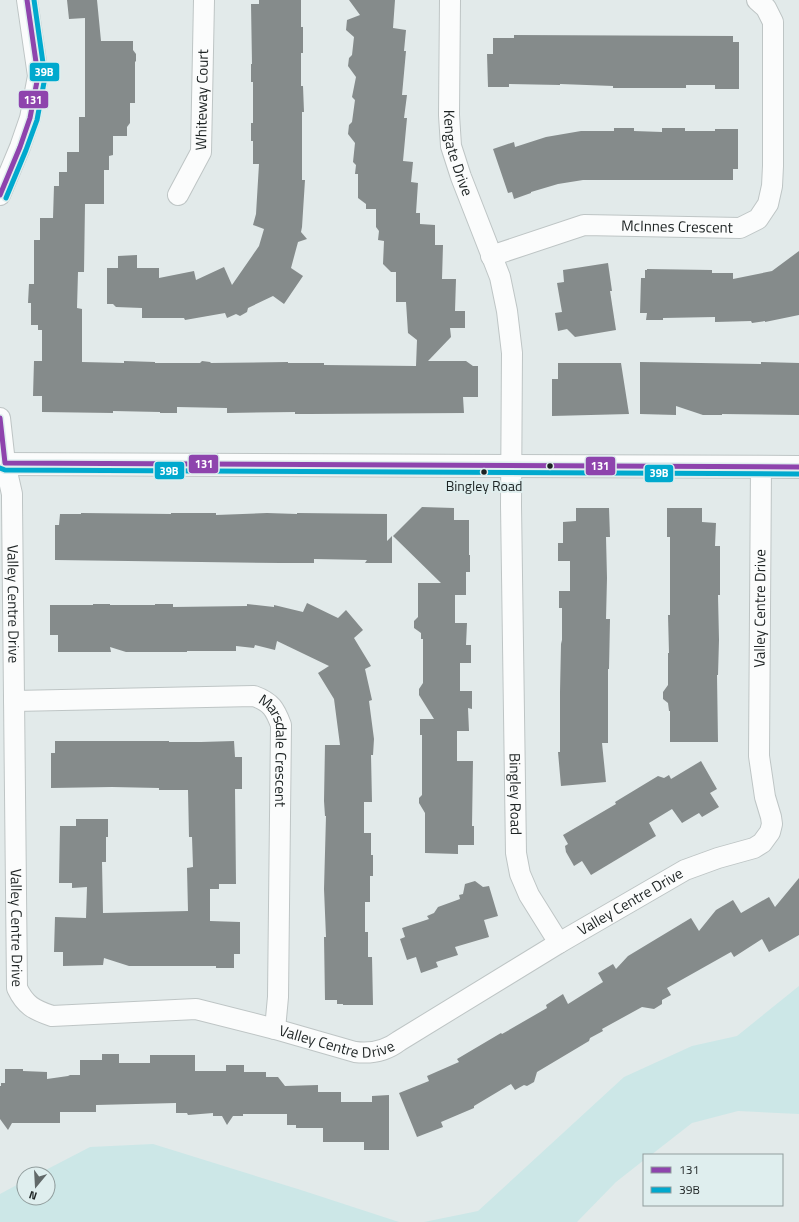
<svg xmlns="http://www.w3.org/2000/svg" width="799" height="1222" font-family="'Titillium Web',sans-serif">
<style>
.green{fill:#cce7e7}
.building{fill:#858b8b}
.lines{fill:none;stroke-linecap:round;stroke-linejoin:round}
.street-casing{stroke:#bec5c5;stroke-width:22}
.secondary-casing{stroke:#bec5c5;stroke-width:24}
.street{stroke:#fbfcfc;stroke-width:20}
.secondary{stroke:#fbfcfc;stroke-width:22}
.bus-1-casing{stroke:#dfeeee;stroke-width:8}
.bus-2-casing{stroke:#dfeeee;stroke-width:8}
.bus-1{stroke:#8e44ad;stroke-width:5}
.bus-2{stroke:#00a9ce;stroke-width:5}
.bus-dot{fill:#1d2323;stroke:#dfeeee;stroke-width:1.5}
.labels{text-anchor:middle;stroke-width:4;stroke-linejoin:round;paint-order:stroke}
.bus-label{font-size:14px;fill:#1d2323;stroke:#dfeeee}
.street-label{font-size:15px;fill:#1d2323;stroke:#dfeeee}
.line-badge{stroke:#dfeeee;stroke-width:1.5}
.badge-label{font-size:11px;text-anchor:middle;font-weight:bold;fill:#fff}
</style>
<rect width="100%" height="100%" fill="#e2eaea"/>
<!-- green -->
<path class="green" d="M799,986v128l-61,-3 -46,12 -41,32h-7v5l-28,22 -39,40h-153l54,-11 146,-134 68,-31 45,-10z
M153,1144l148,46 98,32h-399v-28l24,-13v17h24v-24h-10l52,-27z"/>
<!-- building -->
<path class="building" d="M67,0h30l4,41h32v9l3,4v7l-1,1v41h-5v20l-3,4v9h-14v19l-4,1v14h-5v34h-19l-1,68h-6l-1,36 5,1v53l42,1v-2l31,1v1h45l2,-2 8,1 1,1 77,-1v1h36v2l92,1 1,-26 -9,-7 -2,-31h-10v-30h-5l-8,-8 1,-23 -6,-1 1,-9 -3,-4v-18h-10v-5l-8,-6v-24h-3l1,-9 -3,-3 2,-19 -7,-9 1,-9 3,-3 3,-22 -3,-3 4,-20 -8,-11 1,-8 3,-3 2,-18 -8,-7 1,-10 13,-5 -11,-15h46l-2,28 13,2 -2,21h2l-4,44h5l-3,23h3l-4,43 10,1 -2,20 7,1 -2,30h4v11l15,1v20h8l-1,34h14l-1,32h10v17h-15l1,9 -23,24h38l7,5h5v31h-15l1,16 -153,1h-16v-2l-68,1v-5l-50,-1v6h-17v-1l-47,-1v2l-71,-1v-16h-9l1,-35h8v-31h-4v-5h-7v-22h-3l1,-19h5v-44h6v-22h13l1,-32h5v-14h8v-20h12v-35h6v-99l-16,1z
M259,0h42v27h2v26h-2v33h2l1,26h-2v68h3l-3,47 -1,5 6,7 -9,3 -7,26 12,8 -19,28 -11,-8 -25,12 -1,4 -7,4 -4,-2 -9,4 -2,-5 -40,7 -1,-2h-42v-10l-26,-1 -3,-3h-6v-36h11v-12l19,-1v13h22v10l35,-7 2,9 28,-13 8,18 27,-39 5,-17 -11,-4 3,-11 3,-50h-6v-23h-2v-18h2v-41h-2v-18h1l-1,-60h8z
M514,35l219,1v6h6v47h-24v-4h-29v3h-73v-2l-53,-2v1l-51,-1v3h-21l-1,-33h6v-16h21z
M614,128h20v3l28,1v-4h23v3h30v-2h23v40h-5v11h-150l-25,4 -27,8v1l-17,6 -2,-7 -4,1 -15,-44 21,-7 1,5 31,-10 35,-6h33z
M799,251v64l-34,7v-1l-13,2 -1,-2 -36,1v-5l-52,1v2h-17l1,-7h-7l1,-35h4v-8h2v-1l65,1v3h21v6l39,-8z
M608,263l4,28h-2l6,39 -41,7 -8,-8 -9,2 -3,-18 7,-1 -5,-29 7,-1 -1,-12z
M640,362l121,2v-2l38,1v52l-77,-1v1h-19l-27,-9v9l-36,-1z
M558,363h63l8,51 -77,2v-37h6z
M422,507l32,1v12h15v35h1v17h-4v23h-11v28h12l-1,22h5v18h-11v28h12v18l-4,-1 1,23h-12v30h16l-1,65h2v19h-16v9l-33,-1v-40l-6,-10v-5l3,-3v-60h-2v-16h14l-15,-24v-6l4,-6v-44h-2v-6l-7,-5v-7l4,-4v-34h23l-48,-47z
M576,508h33l1,29h-4l1,41 -1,41h4l-1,50h-1v74h-6l4,39 -45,4 -3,-34h2v-60l1,-48 1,-4v-32h-3v-17h11v-30h-12v-18h5v-21l13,-1z
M667,508h35v14l14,1 -1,23h5v49h-2l1,45 -1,35h-1l1,67h-48v-31h-1l-1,-8 -5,-4v-7l5,-7v-32h1l-1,-38h2v-78h-3z
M81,513l90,1v-1h45v2l51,-2 30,1v-1l90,1v27l5,-5v27h-27l2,-3 -53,-1v4h-33l-226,-3v-35h4l1,-11h21z
M307,603l31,15 8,-8 17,20 -9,8 17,28 -6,3 7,31 -3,1 5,38 -1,16h-2l1,47h-8v31h7v22h2v21h-3v26h-5v30h3v25h4l1,48h-30v-1h-6v-4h-12l-1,-63h2l-2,-48 2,-73h-1l-1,-15 1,-56h15l-6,-46 -16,-26 11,-7 -52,-25 -2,9 -20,-5 -1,3 -18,-2v5h-49v1h-61l-16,-5 1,5h-53v-17h-8v-30h43v-1h17v1h45v-1h18v3l74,-1v-2l27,3v-2l29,7z
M55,741h114v1h32l33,-1 1,16h7v32h-7l1,95h-17v5h-9v32l30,1v32h-6v14h-18v-2h-87l-25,-8 -1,7 -40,1v-14h-9l1,-35 31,1 1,-31 -15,1v-5h-13l1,-57h16v-7h32v18h-2v25h-4l1,51 85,-2 -1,-43 6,-1 -1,-30h-3l-1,-47h-29v-2l-47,-1 -61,1v-35h4z
M701,761l16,28 -7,4 9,14 -17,10 -3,-4 -17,10 -10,-14 -23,14 7,13 -65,39 -9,-14 -8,5 -8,-14 -1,-6 3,-2 -5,-9 53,-31 -1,-2 43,-26 6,2 5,-3 2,4z
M799,878v57l-30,17 -7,-13 -28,18 -3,-5 -64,36 4,7 -9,5v4l-8,5 -12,-2 -40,22 1,2 -13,7 -1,3 -52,31 -3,10 -7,4 -3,-1 -9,5 -4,-6 -37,22v2l-33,14 2,5 -26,10 -18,-44 30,-12 -2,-5 32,-14 -2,-3 44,-26 1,1 45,-26 -1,-3 17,-11 5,10 35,-22 -5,-9 15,-9 3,5 12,-13 63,-38 8,13 17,-21 17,-10 8,13 28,-16 6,10z
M475,881l8,6 6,-1 9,30 -14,4 5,17 -34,10 3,8 -22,7 2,5 -17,6 -5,-16 -9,3 -7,-21 5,-2 -3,-9 27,-9 -2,-3 7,-3 4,-6 22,-8 -1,-4 4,-1 2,-10z
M102,1054h17v9h31v-8h45v16h31v-6h18v7h22v5h12l7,9 33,-1v7h23v10h31v-6l17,-1v55h-25v-8h-41v-14h-27v-3h-9v-11h-44v2h-10l-6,9 -5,-9h-9v-3l-25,2 -1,-2h-11v-10l-80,2v7h-36v11h-48l-4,7 -8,-11v-33h1v-3h4v-14h18v2l24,1v7l21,-3 2,-1h10v-15h22z"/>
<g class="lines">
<!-- street casing -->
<g class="street-casing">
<g id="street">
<path id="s1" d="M450,0l-1,115 2,31 10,31 39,100 7,34 5,42 -1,152 5,348 4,21 9,21 30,48"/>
<path d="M0,195l20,-48 10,-29 8,-42 -11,-76"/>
<path id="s2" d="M178,195l23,-43 3,-152"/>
<path id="s3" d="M491,256l93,-31 156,3 18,-9 10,-15 4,-18 1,-20v-144l-7,-14 -9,-8"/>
<path id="s4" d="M0,418l5,45 7,31v8l5,486c8,17 17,22 35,28l144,-7 79,20 80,23c16,2 31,-1 44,-11l160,-98 126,-73 33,-12 36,-10 8,-5 8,-11 2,-8 -1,-7 -6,-20 -6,-41 2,-289"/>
<path id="s5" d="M14,701l240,-5c17,6 21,13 27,29l-3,272 -3,32"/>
</g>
</g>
<!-- secondary casing -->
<g class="secondary-casing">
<path id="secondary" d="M0,464l799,3"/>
</g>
<!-- street -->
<use href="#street" class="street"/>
<!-- secondary -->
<use href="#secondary" class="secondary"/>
<!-- bus-1 casing -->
<g class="bus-1-casing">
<path id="bus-1" d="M0,195l20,-48 10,-29 8,-42 -11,-76
M0,418l5,45
M5,463l794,4"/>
</g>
<!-- bus-2 casing -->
<g class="bus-2-casing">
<path id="bus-2" d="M6,198l20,-48 11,-30 8,-43 -11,-77
M0,468l5,2 794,4"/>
</g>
<!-- bus-1 -->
<use href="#bus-1" class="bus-1"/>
<!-- bus-2 -->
<use href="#bus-2" class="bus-2"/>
</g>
<!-- markers -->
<g class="bus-dot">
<circle cx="550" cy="466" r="3.5"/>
<circle cx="484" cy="472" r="3.5"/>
</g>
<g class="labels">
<!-- bus labels -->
<g class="bus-label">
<text x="484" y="491">Bingley Road</text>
</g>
<!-- street labels -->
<g class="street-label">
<text dy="5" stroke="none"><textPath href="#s2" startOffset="101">Whiteway Court</textPath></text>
<text dy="5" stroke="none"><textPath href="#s1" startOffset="154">Kengate Drive</textPath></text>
<text dy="5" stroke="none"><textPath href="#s3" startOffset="191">McInnes Crescent</textPath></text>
<text dy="5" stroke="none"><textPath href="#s4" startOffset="187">Valley Centre Drive</textPath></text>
<text dy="5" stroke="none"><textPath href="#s4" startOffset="1627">Valley Centre Drive</textPath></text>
<text dy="5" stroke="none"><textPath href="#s5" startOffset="305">Marsdale Crescent</textPath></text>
<text dy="5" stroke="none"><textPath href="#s1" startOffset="804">Bingley Road</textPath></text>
<text dy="5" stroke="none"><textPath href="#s4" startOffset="1243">Valley Centre Drive</textPath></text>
<text dy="5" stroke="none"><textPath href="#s4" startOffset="511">Valley Centre Drive</textPath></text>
<text dy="5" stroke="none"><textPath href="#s4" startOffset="907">Valley Centre Drive</textPath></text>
</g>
</g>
<g class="line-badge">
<rect x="29" y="62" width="31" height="20" rx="4" fill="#00a9ce"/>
<rect x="18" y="90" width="31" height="19" rx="4" fill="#8e44ad"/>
<rect x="188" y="454" width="31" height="20" rx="4" fill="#8e44ad"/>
<rect x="585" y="456" width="31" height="20" rx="4" fill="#8e44ad"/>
<rect x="154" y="461" width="31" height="19" rx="4" fill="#00a9ce"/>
<rect x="644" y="464" width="30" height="19" rx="4" fill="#00a9ce"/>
</g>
<g class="badge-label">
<text x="44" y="76">39B</text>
<text x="33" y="104">131</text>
<text x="204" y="468">131</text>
<text x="600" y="470">131</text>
<text x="169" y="475">39B</text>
<text x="659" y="477">39B</text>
</g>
<!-- legend -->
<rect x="643" y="1154" width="140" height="52" fill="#dfeeee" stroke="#919d9d"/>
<rect x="651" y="1167" width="20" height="6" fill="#8e44ad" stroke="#919d9d"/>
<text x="679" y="1174" font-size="12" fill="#1d2323">131</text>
<rect x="651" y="1187" width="20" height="6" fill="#00a9ce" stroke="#919d9d"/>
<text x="679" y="1194" font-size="12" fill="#1d2323">39B</text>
<!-- north arrow -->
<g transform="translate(36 1186) rotate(198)"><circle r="19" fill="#dfeeee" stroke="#919d9d"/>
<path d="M0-3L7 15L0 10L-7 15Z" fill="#626969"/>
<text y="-6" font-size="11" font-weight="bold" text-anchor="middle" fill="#1d2323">N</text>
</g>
</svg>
